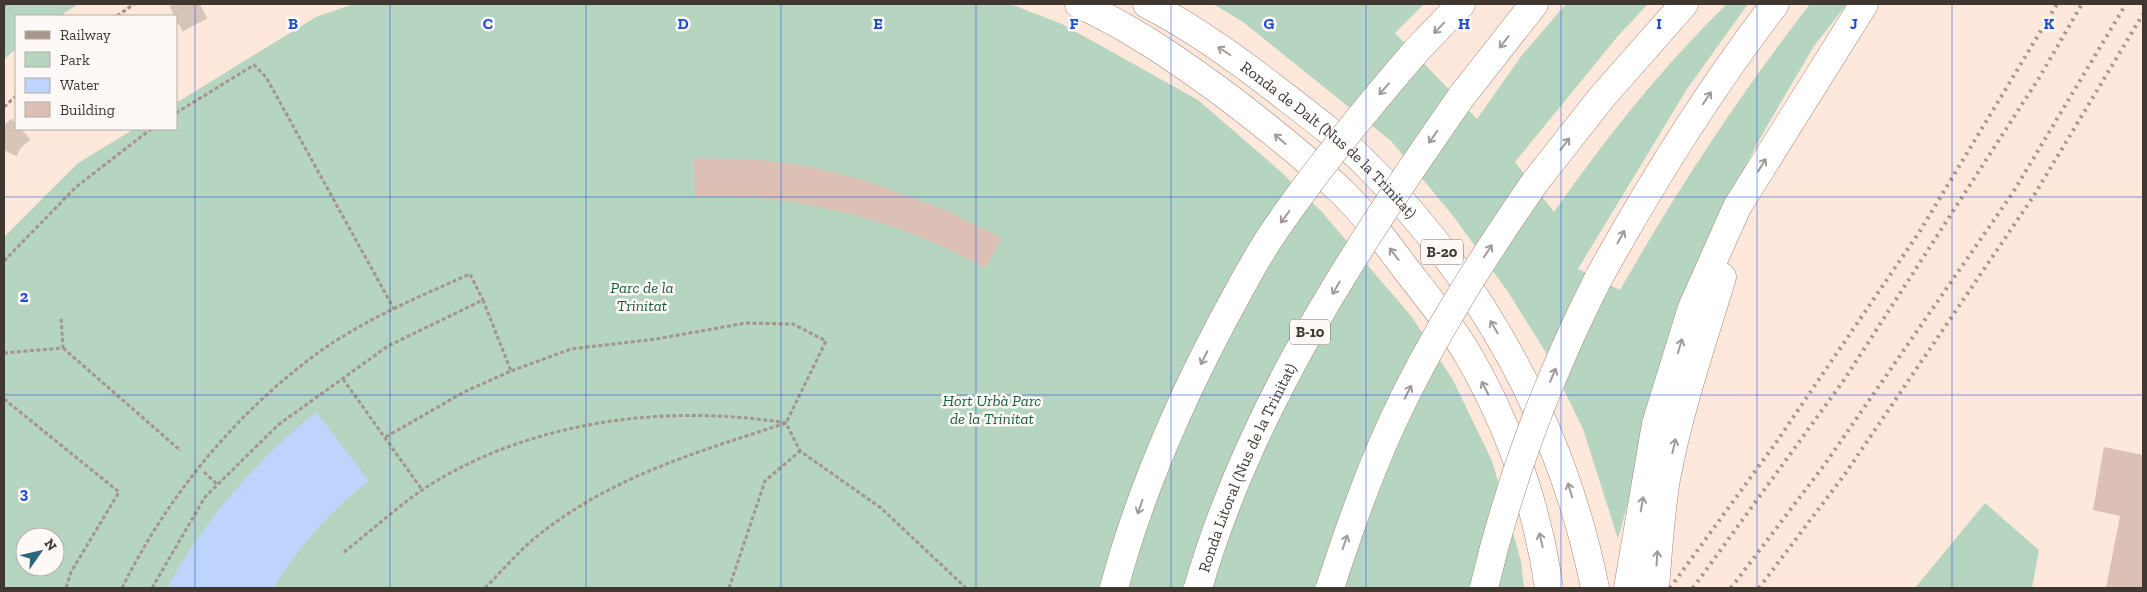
<svg xmlns="http://www.w3.org/2000/svg" width="2147" height="592" font-family="'Zilla Slab',serif">
<style>
.green{fill:#b5d5c1;fill-rule:evenodd}
.water{fill:#bed4fc}
.building{fill:#dcc0b5}
.lines{fill:none;stroke-linecap:round;stroke-linejoin:round}
.minor-tunnel{stroke:#d7c5b9;stroke-width:28;stroke-dasharray:28 14;stroke-linecap:butt}
.highway-tunnel{stroke:#d7c5b9;stroke-width:28;stroke-dasharray:28 14;stroke-linecap:butt}
.highway-casing{stroke:#a1897a;stroke-width:29}
.path{stroke:#a4948b;stroke-width:3;stroke-dasharray:4 2.5;stroke-linecap:butt}
.highway{stroke:#fff;stroke-width:28}
.rail{stroke:#a6968c;stroke-width:4;stroke-dasharray:2.5 5;stroke-linecap:butt}
.highway-bridge-casing{stroke:#a1897a;stroke-width:29;stroke-linecap:butt}
.highway-bridge{stroke:#fff;stroke-width:28}
.oneway{stroke:#a09b98}
.grid{fill:none;stroke:#1d4ed8;stroke-width:1;stroke-opacity:0.55}
.labels{text-anchor:middle;stroke-width:5;stroke-linejoin:round;paint-order:stroke}
.shield{fill:#fef9f6;stroke:#7a716c;stroke-width:1}
.shield-label{font-size:15px;font-weight:bold;fill:#413731}
.street-label{font-size:16px;fill:#413731;stroke:#fef9f6}
.park-label{font-size:16px;font-style:italic;fill:#18613f;stroke:#fef9f6}
.grid-label{font-size:16px;text-anchor:middle;font-weight:bold;fill:#1d4ed8;stroke:#fef9f6;stroke-width:5;stroke-linejoin:round;paint-order:stroke}
</style>
<rect width="100%" height="100%" fill="#fde8db"/>
<!-- green -->
<path class="green" d="M4,4h74l-18,12h-44v33l-12,10z
M354,4h656l52,20 136,76 82,71 41,40 91,106 41,63 39,81 29,100 3,27h-1520v-351l74,-74 56,-34h42v-26l140,-86zM25,537h30v30h-30z
M1213,4h211l-29,29 82,86 45,-64 44,-51h82l-30,32 -103,126 39,50c52,-74 108,-145 173,-208h21l-61,85 -109,180 42,21c57,-100 120,-196 190,-286h37l-33,42 -55,94 -45,89 -42,110 -54,200 -35,-110 -38,-78 -37,-59 -54,-75 -63,-76 -148,-119z
M1985,503l54,47 -7,38h-117z"/>
<!-- water -->
<path class="water" d="M316,412l53,69c-39,29 -70,66 -96,107h-106c37,-68 89,-127 149,-176z"/>
<!-- building -->
<path class="building" d="M693,158l66,2 48,6 57,14 84,31 54,27 -16,30 -44,-22 -47,-19 -49,-14 -50,-11 -51,-5 -50,-1z
M2104,447l39,8v133h-37l14,-72 -27,-6z"/>
<g class="lines">
<!-- minor-tunnel -->
<path class="minor-tunnel" d="M4,150l6,-12"/>
<!-- highway-tunnel -->
<path class="highway-tunnel" d="M176,19l29,-15
M4,144l17,-15"/>
<!-- highway casing -->
<g class="highway-casing">
<g id="highway">
<path d="M1079,4c53,24 103,59 149,93 38,29 77,60 112,93 24,23 45,51 65,78 21,27 44,55 62,85 42,72 70,153 82,235"/>
<path id="s1" d="M1147,4c45,23 87,53 127,84 31,24 64,48 92,76 116,115 197,264 229,424"/>
<path d="M1416,51l45,-47"/>
<path d="M1461,97l73,-93"/>
<path d="M1535,182l67,-85 82,-93"/>
<path d="M1598,279c53,-96 110,-188 177,-275"/>
<path d="M1628,588l28,-164 36,-116 45,-101 127,-203"/>
<path d="M1655,588c3,-36 5,-73 11,-109 13,-69 36,-136 56,-202"/>
</g>
</g>
<!-- path -->
<path class="path" d="M4,6l2,-2
M117,16l17,-12
M4,107l12,-11
M176,113l78,-48 12,12 128,232
M4,261l72,-74 75,-58
M63,348l118,103
M4,353l59,-5 -2,-30
M343,379l80,112
M4,399l115,93 -48,80 -5,16
M204,472l14,13
M344,552c30,-23 61,-53 94,-72 101,-60 232,-76 348,-57l14,28 81,57 85,80
M122,588c43,-87 107,-167 185,-227 49,-38 107,-62 163,-87l13,26
M152,588l53,-91 73,-72 110,-79 95,-46 28,71 -47,21 -80,46
M485,588c17,-17 33,-36 51,-51 76,-61 159,-84 250,-114l40,-82 -33,-17 -47,-1 -90,16 -85,10 -60,22
M729,588l36,-107 35,-30"/>
<!-- highway -->
<use href="#highway" class="highway"/>
<!-- rail -->
<path class="rail" d="M1670,588l105,-144 145,-213 137,-227
M1693,588l151,-208 195,-302 43,-74
M1731,588l94,-124 187,-270 114,-190
M1759,588l86,-114 188,-277 110,-183"/>
<!-- highway-bridge casing -->
<g class="highway-bridge-casing">
<g id="highway-bridge">
<path d="M1114,588c25,-93 63,-181 108,-266 17,-31 33,-63 53,-92 43,-63 91,-121 141,-179"/>
<path id="s2" d="M1198,588c52,-180 157,-339 263,-491"/>
<path d="M1330,588c18,-56 38,-113 63,-167 39,-84 89,-162 142,-239"/>
<path d="M1484,588c25,-107 64,-210 114,-309"/>
</g>
</g>
<!-- highway-bridge -->
<use href="#highway-bridge" class="highway-bridge"/>
</g>
<!-- one-way arrows -->
<defs><path id="oneway-shaft" d="M-6 0H5M1.5-3L5.5 0L1.5 3" fill="none" stroke-width="1.6" stroke-linecap="round" stroke-linejoin="round" transform="scale(1.25)"/></defs>
<g class="oneway">
<use href="#oneway-shaft" transform="translate(1439 28) rotate(134)"/>
<use href="#oneway-shaft" transform="translate(1504 42) rotate(128)"/>
<use href="#oneway-shaft" transform="translate(1224 51) rotate(-148)"/>
<use href="#oneway-shaft" transform="translate(1384 89) rotate(131)"/>
<use href="#oneway-shaft" transform="translate(1707 98) rotate(-56)"/>
<use href="#oneway-shaft" transform="translate(1433 137) rotate(125)"/>
<use href="#oneway-shaft" transform="translate(1280 139) rotate(-139)"/>
<use href="#oneway-shaft" transform="translate(1565 144) rotate(-52)"/>
<use href="#oneway-shaft" transform="translate(1762 165) rotate(-58)"/>
<use href="#oneway-shaft" transform="translate(1285 217) rotate(126)"/>
<use href="#oneway-shaft" transform="translate(1621 237) rotate(-61)"/>
<use href="#oneway-shaft" transform="translate(1488 251) rotate(-57)"/>
<use href="#oneway-shaft" transform="translate(1394 254) rotate(-128)"/>
<use href="#oneway-shaft" transform="translate(1336 288) rotate(120)"/>
<use href="#oneway-shaft" transform="translate(1494 327) rotate(-120)"/>
<use href="#oneway-shaft" transform="translate(1680 346) rotate(-73)"/>
<use href="#oneway-shaft" transform="translate(1204 358) rotate(117)"/>
<use href="#oneway-shaft" transform="translate(1553 375) rotate(-67)"/>
<use href="#oneway-shaft" transform="translate(1485 388) rotate(-117)"/>
<use href="#oneway-shaft" transform="translate(1408 392) rotate(-63)"/>
<use href="#oneway-shaft" transform="translate(1674 446) rotate(-77)"/>
<use href="#oneway-shaft" transform="translate(1570 490) rotate(-107)"/>
<use href="#oneway-shaft" transform="translate(1642 504) rotate(-80)"/>
<use href="#oneway-shaft" transform="translate(1140 507) rotate(109)"/>
<use href="#oneway-shaft" transform="translate(1541 540) rotate(-103)"/>
<use href="#oneway-shaft" transform="translate(1345 542) rotate(-71)"/>
<use href="#oneway-shaft" transform="translate(1657 558) rotate(-86)"/>
</g>
<!-- grid -->
<path class="grid" d="M195,4v584M390,4v584M586,4v584M781,4v584M976,4v584M1171,4v584M1366,4v584M1561,4v584M1757,4v584M1952,4v584M4,197h2139M4,395h2139"/>
<g class="labels">
<!-- shield labels -->
<g class="shield">
<rect x="1421" y="239.5" width="42" height="25" rx="4"/>
<rect x="1290" y="319.5" width="40" height="25" rx="4"/>
</g>
<g class="shield-label">
<text x="1442" y="257">B-20</text>
<text x="1310" y="337">B-10</text>
</g>
<!-- street labels -->
<g class="street-label">
<text dy="6" stroke="none"><textPath href="#s1" startOffset="228">Ronda de Dalt (Nus de la Trinitat)</textPath></text>
<text dy="6" stroke="none"><textPath href="#s2" startOffset="130">Ronda Litoral (Nus de la Trinitat)</textPath></text>
</g>
<!-- park labels -->
<g class="park-label">
<text x="642" y="293">Parc de la<tspan x="642" dy="18">Trinitat</tspan></text>
<text x="992" y="406">Hort Urbà Parc<tspan x="992" dy="18">de la Trinitat</tspan></text>
</g>
</g>
<g class="grid-label">
<text x="293" y="29">B</text>
<text x="488" y="29">C</text>
<text x="683" y="29">D</text>
<text x="878" y="29">E</text>
<text x="1074" y="29">F</text>
<text x="1269" y="29">G</text>
<text x="1464" y="29">H</text>
<text x="1659" y="29">I</text>
<text x="1854" y="29">J</text>
<text x="2049" y="29">K</text>
<text x="24" y="302">2</text>
<text x="24" y="499">3</text>
</g>
<!-- border -->
<rect width="2147" height="592" fill="none" stroke="#413731" stroke-width="10"/>
<!-- legend -->
<rect x="15" y="15" width="162" height="115" fill="#fef9f6" stroke="#b2aba7"/>
<rect x="25" y="31" width="25" height="8" fill="#a6968c" stroke="#b2aba7"/>
<text x="60" y="40" font-size="15" fill="#413731">Railway</text>
<rect x="25" y="52" width="25" height="15" fill="#b5d5c1" stroke="#b2aba7"/>
<text x="60" y="65" font-size="15" fill="#413731">Park</text>
<rect x="25" y="78" width="25" height="15" fill="#bed4fc" stroke="#b2aba7"/>
<text x="60" y="90" font-size="15" fill="#413731">Water</text>
<rect x="25" y="102" width="25" height="15" fill="#dcc0b5" stroke="#b2aba7"/>
<text x="60" y="115" font-size="15" fill="#413731">Building</text>
<!-- north arrow -->
<g transform="translate(40 552) rotate(56)"><circle r="24" fill="#fef9f6" stroke="#b2aba7"/>
<path d="M0-4L9 19L0 12L-9 19Z" fill="#2a677e"/>
<text y="-8" font-size="14" font-weight="bold" text-anchor="middle" fill="#413731">N</text>
</g>
</svg>
